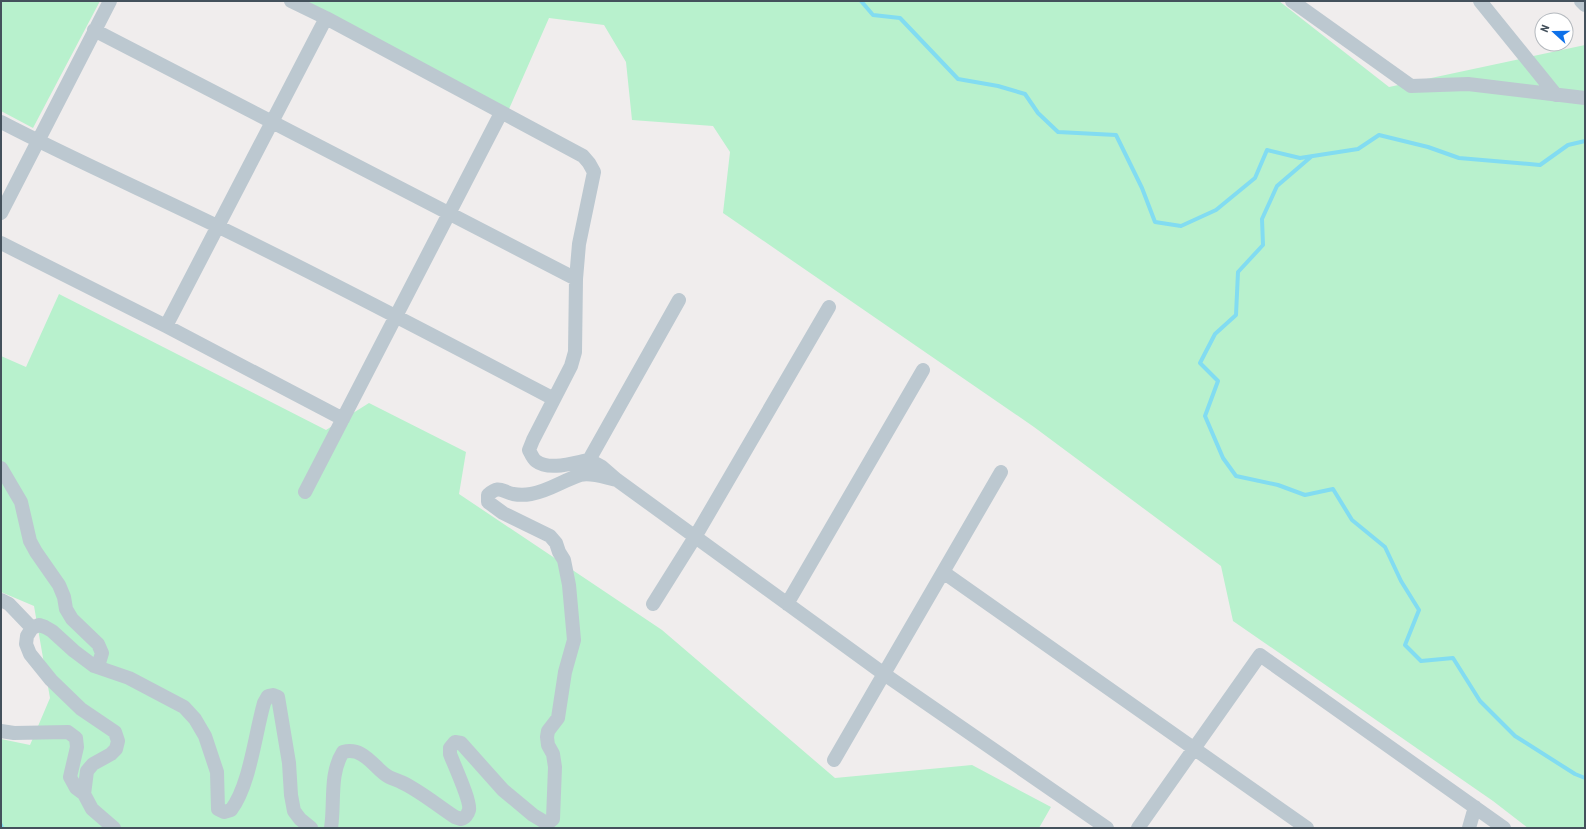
<svg xmlns="http://www.w3.org/2000/svg" width="1586" height="829" font-family="'Roboto Condensed',sans-serif">
<style>
.green{fill:#b8f1cd}
.lines{fill:none;stroke-linecap:round;stroke-linejoin:round}
.stream{stroke:#82dcf1;stroke-width:4}
.minor{stroke:#bcc8d0;stroke-width:14}
</style>
<rect width="100%" height="100%" fill="#f0eded"/>
<!-- green -->
<path class="green" d="M1,1h99l-67,127 -32,-17z
M306,1h973l110,86 196,-42v783h-57l-35,-27 -260,-180 -12,-55 -187,-139 -311,-214 7,-61 -17,-26 -81,-6 -6,-58 -22,-37 -55,-7 -40,91z
M59,294l267,136 43,-27 97,49 -7,42 203,136 173,148 137,-13 79,42 -12,21h-1038v-89l29,6 20,-47 -16,-92 -33,-14v-236l25,11z"/>
<g class="lines">
<!-- stream -->
<path class="stream" d="M861,1l12,14 27,3 58,61 40,7 27,8 13,19 20,19 58,3 26,53 13,34 26,4 35,-16 39,-32 12,-28 33,8 58,-9 21,-14 49,12 31,11 81,7 28,-20 17,-4
M1312,156l-35,30 -15,33 1,26 -25,27 -2,43 -21,19 -15,29 18,18 -13,35 18,42 13,18 42,9 27,10 28,-6 19,31 33,27 16,34 18,29 -14,35 16,16 32,-3 27,43 35,35 60,38 10,4
M1,825l1,3"/>
<!-- minor -->
<path class="minor" d="M291,1l35,17 257,138 6,7 5,9 -15,72 -3,35 -1,73 -4,14 -38,74 -4,10c2,4 4,9 7,11 13,10 37,2 53,-1l90,-160
M1292,1l119,85 57,-2 117,14
M1480,1l76,94
M1581,1l4,4
M94,30l482,249
M1,122c71,37 144,69 216,104 113,55 225,114 337,173
M1,213l109,-212
M1,243l165,83 177,93
M166,326l160,-308
M589,460l13,7 15,13 267,194 223,154
M1,468l20,34 9,39 6,11 23,33 5,12 2,12 6,10 26,25 4,9 -3,10 -5,3
M305,492l196,-379
M943,572l364,256
M1,600l8,4 23,24
M653,604l42,-67 134,-230
M787,604l136,-234
M1,731l13,2 54,-1 8,6 1,9 -7,30 6,11 8,6 8,15 22,19
M834,760l167,-288
M84,794l3,-23 6,-7 18,-10 5,-5 2,-8 -3,-9 -34,-23 -30,-29 -21,-26 -4,-10 1,-8 5,-8 7,-3 6,2 7,4 22,20 20,15 35,12 55,29 11,12 10,17 12,36 1,37 6,3 7,-2c19,-25 24,-76 33,-107l4,-7 5,-1 5,2 11,66 2,32 3,16 6,8 11,9
M331,828c4,-25 -2,-54 12,-76 22,-6 32,18 46,25 4,2 8,3 12,5 18,8 37,24 54,35l6,2c4,-1 7,-5 8,-9 2,-9 -15,-45 -19,-56v-6l5,-6 6,1 42,47 30,25 10,6 5,2 5,-4 2,-52 -2,-13 -5,-9 -1,-8 1,-6 10,-13 7,-46 9,-32 -5,-55 -5,-25 -5,-8 -3,-9 -6,-7 -47,-23 -15,-11v-7c11,-10 13,-4 25,-1 6,1 12,1 18,0 18,-3 33,-14 49,-19 12,-3 26,3 37,5
M1138,828l122,-173 244,173
M1469,828l6,-21"/>
</g>
<!-- border -->
<rect width="1586" height="829" fill="none" stroke="#44515c" stroke-width="4"/>
<!-- north arrow -->
<g transform="translate(1554 32) rotate(291)"><circle r="19" fill="#ffffff" stroke="#b4b9be"/>
<path d="M0-3L7 15L0 10L-7 15Z" fill="#0e71e9"/>
<text y="-6" font-size="11" font-weight="bold" text-anchor="middle" fill="#44515c">N</text>
</g>
</svg>
